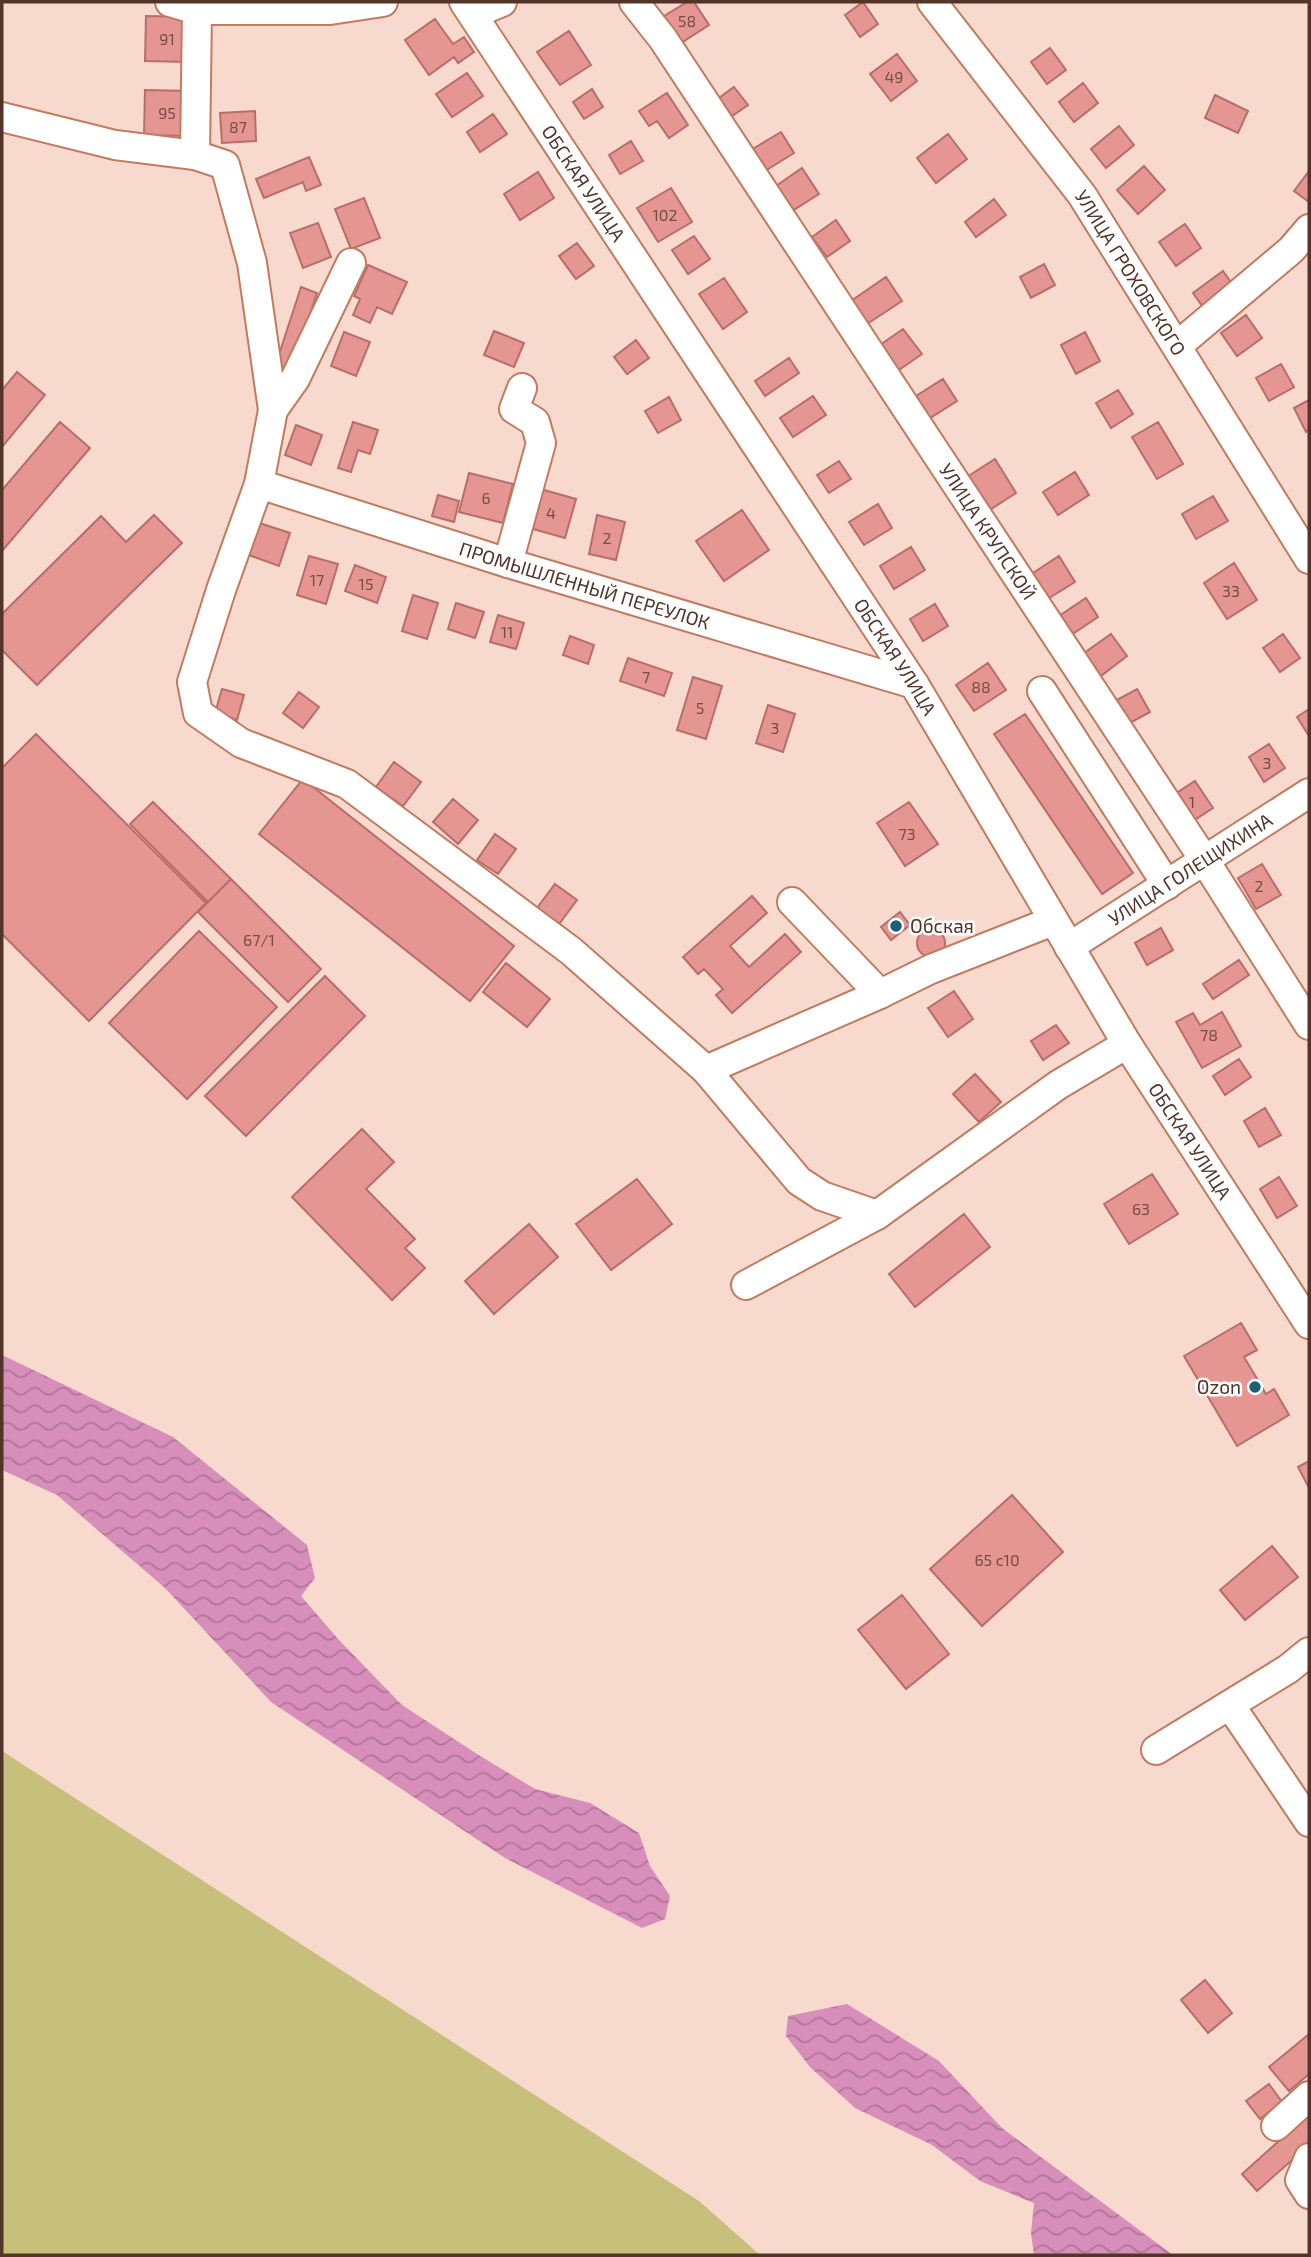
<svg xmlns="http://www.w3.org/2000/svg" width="1311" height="2257" font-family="'Exo 2',sans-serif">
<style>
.green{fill:#c7bf7c}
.water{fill:url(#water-waves)}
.building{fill:#e59693;stroke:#b86d6a;stroke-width:2}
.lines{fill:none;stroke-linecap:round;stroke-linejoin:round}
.minor-casing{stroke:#c17b5f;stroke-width:32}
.minor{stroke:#fff;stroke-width:28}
.poi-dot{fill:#1d5f73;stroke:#fff;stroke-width:2.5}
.labels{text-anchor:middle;stroke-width:5;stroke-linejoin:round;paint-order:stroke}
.number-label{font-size:16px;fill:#774c43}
.street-label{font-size:19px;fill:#523428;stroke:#fff}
.poi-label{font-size:19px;fill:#523428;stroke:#fff;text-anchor:start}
</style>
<defs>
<pattern id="water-waves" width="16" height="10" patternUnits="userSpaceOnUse" patternTransform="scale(1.75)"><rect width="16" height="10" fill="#d78ebb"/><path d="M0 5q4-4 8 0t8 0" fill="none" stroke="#b17598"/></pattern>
</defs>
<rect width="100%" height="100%" fill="#f8d9cd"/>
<!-- green -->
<path class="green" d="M2,1751l697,450 61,54h-758z"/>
<!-- water -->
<path class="water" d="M2,1355l171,82 134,108 8,33 -14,18 38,44 63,65 75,49 58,35 55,14 49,30 11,33 20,30 -5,23 -23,9 -137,-70 -234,-156 -106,-114 -108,-93 -55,-25z
M847,2004l92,57 63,67 171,127h-139l-3,-22 3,-30 -54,-22 -48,-36 -77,-37 -45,-41 -24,-31 2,-20z"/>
<!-- building -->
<path class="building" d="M687,2h7l15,23 -28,18 -17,-27z
M863,2l15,22 -18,13 -15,-22z
M146,16l43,1 -2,45 -42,-1z
M435,19l18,25 11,-7 10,15 -16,11 -4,-6 -25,18 -24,-35z
M569,31l22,34 -31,20 -23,-33z
M1050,48l16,22 -19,14 -16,-22z
M897,54l20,27 -26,20 -21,-27z
M467,73l16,23 -31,21 -16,-23z
M1083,83l15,20 -24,19 -15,-20z
M734,87l14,18 -16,11 -13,-18z
M592,89l11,18 -19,12 -11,-17z
M145,90l46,1 -1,45 -46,-1z
M667,93l21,32 -19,13 -12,-17 -8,5 -10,-15z
M1215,95l33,16 -10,22 -33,-15z
M255,111l1,30 -34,2 -2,-30z
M493,114l14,20 -27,18 -13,-20z
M1119,126l15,19 -28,23 -15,-19z
M781,132l13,21 -29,18 -14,-21z
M948,134l19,25 -31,24 -19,-25z
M631,141l12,20 -23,13 -11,-19z
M309,157l12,28 -15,6 -3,-9 -39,16 -8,-19z
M1144,166l21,24 -27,24 -21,-24z
M802,168l17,26 -27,17 -16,-25z
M1309,171v31l-15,-11z
M538,172l16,26 -34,22 -16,-26z
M671,188l21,34 -34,20 -21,-34z
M364,198l16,40 -29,11 -16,-40z
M994,199l12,16 -30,22 -11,-15z
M836,220l14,21 -23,16 -15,-20z
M318,223l13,34 -28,11 -13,-35z
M1185,224l16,24 -25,18 -17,-24z
M694,236l16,23 -22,15 -16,-24z
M577,243l17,23 -18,13 -17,-23z
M1044,264l11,21 -24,13 -11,-21z
M368,265l39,17 -15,32 -15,-7 -7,16 -17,-8 7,-16 -6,-3z
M1223,271l12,17 -30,22 -12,-17z
M886,277l16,24 -35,23 -16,-23z
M724,278l23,34 -24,17 -24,-35z
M301,287l16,6 -28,85 -16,-5z
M1246,315l16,23 -25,18 -16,-23z
M903,329l19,25 -23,16 -19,-25z
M494,331l30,12 -10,24 -30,-12z
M344,332l26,10 -14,34 -25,-10z
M1085,332l15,29 -24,13 -15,-29z
M636,340l13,18 -22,16 -13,-17z
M789,358l10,15 -34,23 -10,-15z
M1281,364l13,23 -25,14 -13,-23z
M17,372l28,23 -43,52v-57z
M943,379l14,22 -27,17 -14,-22z
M1118,390l15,24 -22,14 -15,-25z
M813,396l13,19 -33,22 -13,-19z
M669,397l12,23 -23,13 -13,-22z
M1309,400v30l-3,2 -12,-24z
M60,422l30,26 -88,103v-61z
M353,422l25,8 -8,24 -12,-4 -7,22 -13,-4z
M1158,422l25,42 -26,15 -25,-42z
M296,425l26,10 -11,30 -26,-10z
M995,459l21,34 -28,18 -21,-34z
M839,461l12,18 -22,14 -12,-18z
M1075,472l14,23 -31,20 -15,-23z
M469,473l44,11 -10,39 -44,-11z
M537,488l39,11 -11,39 -39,-11z
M438,495l21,6 -5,21 -22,-6z
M1213,496l15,25 -32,18 -14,-25z
M878,504l14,24 -28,17 -15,-23z
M742,510l27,40 -45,31 -28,-40z
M154,515l28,28 -145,142 -35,-35v-36l99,-98 25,26z
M597,515l28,7 -9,38 -27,-6z
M256,522l34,11 -11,33 -33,-12z
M911,547l14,23 -31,19 -14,-23z
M309,556l29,8 -12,40 -29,-9z
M1059,556l16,26 -29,18 -16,-25z
M1234,563l23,37 -30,19 -23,-36z
M355,565l31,12 -9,26 -32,-12z
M413,595l25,8 -11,36 -25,-8z
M1086,598l12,19 -27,18 -12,-19z
M456,603l28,9 -9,26 -27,-9z
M935,604l13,22 -25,15 -13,-22z
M498,615l26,8 -8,26 -26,-7z
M1111,634l16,22 -30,23 -17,-23z
M1283,634l17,24 -20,14 -17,-24z
M570,636l24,9 -6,19 -25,-9z
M628,658l44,15 -8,23 -44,-15z
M988,663l18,27 -32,21 -18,-26z
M693,677l29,9 -16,53 -29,-9z
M222,689l22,6 -7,25 -22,-7z
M1137,689l13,23 -22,12 -13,-23z
M299,692l20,15 -16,21 -20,-15z
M768,705l27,9 -12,38 -27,-9z
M1309,709v27l-12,-19z
M1025,714l108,159 -31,21 -108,-160z
M36,734l170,169 -117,118 -87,-87v-166z
M1269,744l16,24 -21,14 -15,-25z
M394,762l27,20 -18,24 -27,-19z
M303,779l211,167 -44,55 -211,-167z
M1195,781l18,27 -23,15 -18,-27z
M453,799l25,21 -20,24 -25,-22z
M153,802l78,77 -23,23 -78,-78z
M909,802l29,42 -33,22 -28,-43z
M495,834l21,15 -18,25 -21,-14z
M1262,864l19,31 -25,14 -18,-31z
M231,879l90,90 -33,33 -90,-90z
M555,884l22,16 -18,24 -22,-16z
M752,896l15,17 -37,33 19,21 36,-33 16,18 -69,61 -16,-18 7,-6 -19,-20 -6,5 -15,-17z
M900,912l10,13 -19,15 -10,-13z
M1161,928l12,22 -26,15 -12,-22z
M917 943a14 14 0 1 1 28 0a14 14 0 1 1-28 0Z
M199,931l78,76 -90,92 -78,-76z
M1239,960l10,15 -36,24 -10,-15z
M506,963l44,36 -23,28 -44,-35z
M325,976l40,40 -119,120 -41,-40z
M954,991l19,28 -25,18 -20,-29z
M1222,1012l19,34 -39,22 -26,-46 17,-9 7,12z
M1056,1025l13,18 -26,17 -12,-19z
M1239,1059l12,18 -26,18 -12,-19z
M975,1074l26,28 -22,20 -26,-28z
M1265,1108l16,27 -22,12 -15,-26z
M362,1129l32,33 -28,27 49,50 -10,9 20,20 -33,32 -100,-103z
M1152,1174l26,40 -49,30 -25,-40z
M1279,1177l18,29 -20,12 -17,-29z
M637,1179l35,45 -61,46 -35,-46z
M964,1214l26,33 -75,60 -26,-33z
M529,1224l29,33 -64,57 -29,-33z
M1241,1323l16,27 -13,7 22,37 8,-5 15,26 -52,31 -53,-90z
M1309,1461v27l-11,-21z
M1012,1495l51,57 -81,74 -52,-57z
M1272,1546l26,31 -53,43 -25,-30z
M902,1595l47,59 -43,35 -48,-59z
M1205,1980l27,33 -24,20 -27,-33z
M1309,2034v40l-20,17 -20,-24z
M1269,2084l13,18 -22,17 -14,-18z
M1309,2114v31l-52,46 -15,-17z"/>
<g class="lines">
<!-- minor casing -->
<g class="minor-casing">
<g id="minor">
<path d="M170,2l27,8h133l53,-8"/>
<path id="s1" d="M464,2l450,682 213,360 182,280"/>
<path id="s2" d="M634,2l29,37 542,822 104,164"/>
<path id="s3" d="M932,2l150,193 227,364"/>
<path d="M197,10l-2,145 30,10 27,98 21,147 -14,74 -38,106 -29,92 6,31 43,30 106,41 224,167 135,119 93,111 23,15 55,19"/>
<path d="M473,14l29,-12"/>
<path d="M2,117l113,28 80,10"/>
<path d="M1177,346l114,-96 18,-21"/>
<path d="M273,410l22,-31 56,-116"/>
<path id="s4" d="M259,484l249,79 406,121"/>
<path d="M508,563l33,-120 -6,-21 -21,-13 8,-21"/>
<path d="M1042,691l125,194"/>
<path d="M792,902l88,92"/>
<path id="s5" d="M1069,947l240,-154"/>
<path d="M706,1070l174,-76 51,-25 122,-48"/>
<path d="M746,1285l131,-70 181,-130 69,-41"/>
<path d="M1230,1705l79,117"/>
<path d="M1156,1750l132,-81 21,-17"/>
<path d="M1276,2126l33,-30"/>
<path d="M1309,2158l-9,22 9,14"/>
</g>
</g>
<!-- minor -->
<use href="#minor" class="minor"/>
</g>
<!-- markers -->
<g class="poi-dot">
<circle cx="896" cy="926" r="7"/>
<circle cx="1255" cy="1387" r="7"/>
</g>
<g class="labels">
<!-- number labels -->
<g class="number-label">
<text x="687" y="27">58</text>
<text x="167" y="45">91</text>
<text x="894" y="83">49</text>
<text x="167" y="119">95</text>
<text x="238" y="133">87</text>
<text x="665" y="221">102</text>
<text x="486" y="504">6</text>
<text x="551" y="519">4</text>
<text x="607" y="544">2</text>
<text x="317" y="586">17</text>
<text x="366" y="590">15</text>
<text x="1231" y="597">33</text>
<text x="507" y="638">11</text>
<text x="646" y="683">7</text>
<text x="981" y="693">88</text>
<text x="700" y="714">5</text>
<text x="775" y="734">3</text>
<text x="1267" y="769">3</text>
<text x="1192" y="808">1</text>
<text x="907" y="840">73</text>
<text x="1259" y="892">2</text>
<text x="259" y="946">67/1</text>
<text x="1209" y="1041">78</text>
<text x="1141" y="1215">63</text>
<text x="997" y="1566">65 с10</text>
</g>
<!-- street labels -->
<g class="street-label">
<text dy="7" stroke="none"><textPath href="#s1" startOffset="217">ОБСКАЯ УЛИЦА</textPath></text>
<text dy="7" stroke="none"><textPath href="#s3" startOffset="336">УЛИЦА ГРОХОВСКОГО</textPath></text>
<text dy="7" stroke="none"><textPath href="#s2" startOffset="637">УЛИЦА КРУПСКОЙ</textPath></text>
<text dy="7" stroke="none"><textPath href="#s4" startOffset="341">ПРОМЫШЛЕННЫЙ ПЕРЕУЛОК</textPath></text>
<text dy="7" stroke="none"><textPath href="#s1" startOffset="784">ОБСКАЯ УЛИЦА</textPath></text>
<text dy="7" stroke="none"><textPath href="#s5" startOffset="144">УЛИЦА ГОЛЕЩИХИНА</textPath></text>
<text dy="7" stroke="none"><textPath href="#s1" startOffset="1351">ОБСКАЯ УЛИЦА</textPath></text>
</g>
<!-- poi labels -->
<g class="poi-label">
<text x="910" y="933">Обская</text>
<text x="1241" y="1394" text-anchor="end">Ozon</text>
</g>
</g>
<!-- border -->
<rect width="1311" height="2257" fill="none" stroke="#523428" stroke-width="7"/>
</svg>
